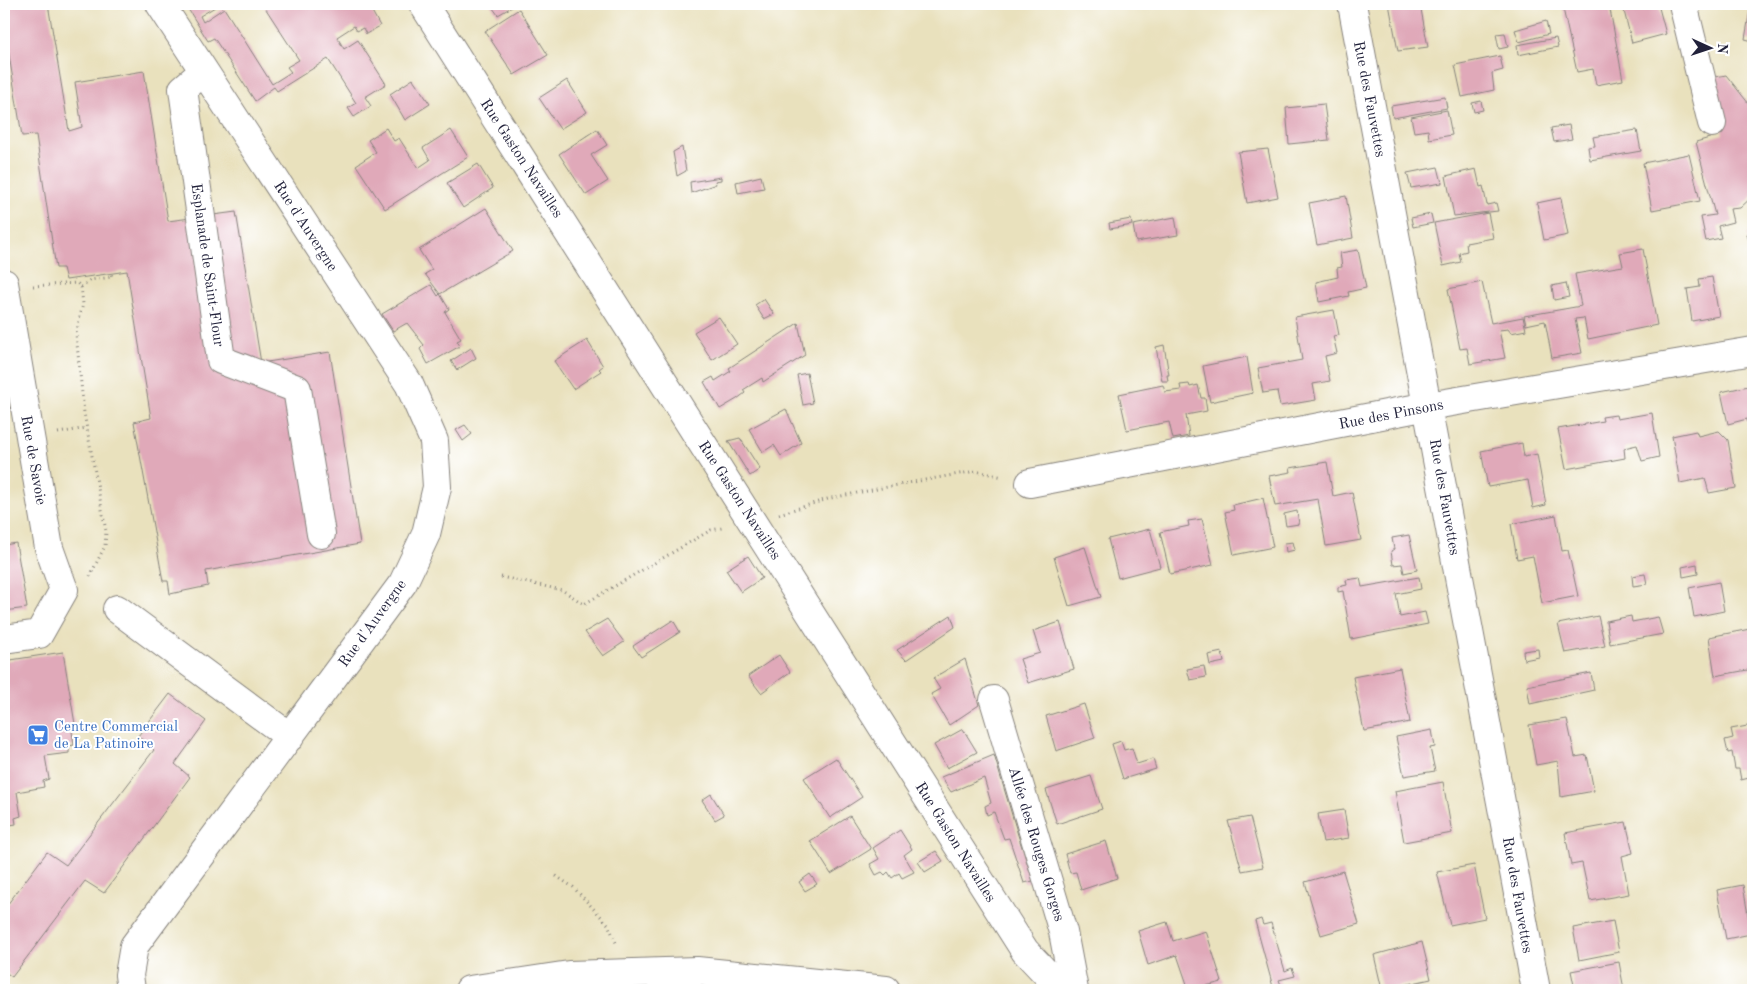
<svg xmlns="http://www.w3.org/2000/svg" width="1757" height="994" font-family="'Old Standard TT',serif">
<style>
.building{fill:#e0a9b9}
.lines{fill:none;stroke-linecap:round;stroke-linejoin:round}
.minor-casing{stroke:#86827c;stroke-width:30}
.path{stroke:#86827c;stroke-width:3;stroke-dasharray:1 4;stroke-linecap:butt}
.minor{stroke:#fff;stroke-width:28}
.labels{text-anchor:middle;stroke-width:4;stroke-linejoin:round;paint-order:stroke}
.street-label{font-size:15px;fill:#22223b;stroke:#fff}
.shop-label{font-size:15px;fill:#366cbe;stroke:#fff;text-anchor:start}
</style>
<rect width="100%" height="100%" fill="#fff"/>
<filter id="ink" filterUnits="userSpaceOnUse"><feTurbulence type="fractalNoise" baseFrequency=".02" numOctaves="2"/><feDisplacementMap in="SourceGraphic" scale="10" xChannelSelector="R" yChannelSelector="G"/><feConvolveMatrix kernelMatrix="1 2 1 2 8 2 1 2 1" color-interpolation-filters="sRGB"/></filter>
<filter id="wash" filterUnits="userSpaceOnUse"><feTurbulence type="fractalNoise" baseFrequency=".0096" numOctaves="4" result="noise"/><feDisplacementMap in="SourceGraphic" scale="20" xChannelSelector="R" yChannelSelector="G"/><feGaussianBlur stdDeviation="1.12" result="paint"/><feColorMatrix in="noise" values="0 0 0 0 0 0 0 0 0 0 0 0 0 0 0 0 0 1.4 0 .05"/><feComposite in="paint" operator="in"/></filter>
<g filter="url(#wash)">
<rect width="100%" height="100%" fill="#e9e1bd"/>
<g id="blocks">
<!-- building -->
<path class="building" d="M4,4h44l21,127 13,-4 -7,-45 69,-11 24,150 68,-9 25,151 69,-11 30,192 -154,27 2,15 -38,8 -2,-13h-5l-29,-159 17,-4 -24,-147 -61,9 -3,-12h-7l-20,-133 -14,1 -18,-112z
M185,4h35l-20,12 3,6 21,-14 48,76 19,-12 -4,-5 12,-7 -35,-54 4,-2h100l12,22 -14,8 -3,-6 -6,3 -3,-5 -17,11 7,12 14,-9 28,44 -21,13 6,9 -17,11 -6,-9 8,-5 -28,-44 -51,32 -3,-4 -19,14 -41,-63 -6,3z
M490,4h27l-19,11z
M1389,4h31l8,43 -30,4z
M1562,4h47l14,76 -27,5 -3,-16 -16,3z
M1634,4h24l8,30 -34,9 -9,-36z
M1751,4h2v37l-8,-2z
M519,9l29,46 -34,20 -29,-44z
M1546,21l3,13 -30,8 -4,-12z
M1505,33l3,14 -9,2 -3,-15z
M1556,38l2,9 -40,8 -1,-10z
M1500,56l3,14 -11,3 2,17 -32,7 -7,-32z
M1726,75l27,34v87l-13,12 -10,1 3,13 -15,4 3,12 -15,3 -5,-24 14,-2 -19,-73 27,-8 -13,-56z
M413,79l17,25 -25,16 -15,-26z
M567,80l20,32 -27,17 -21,-31z
M1445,97l2,11 -54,10 -2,-12z
M1481,101l2,9 -9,2 -2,-9z
M1324,104l5,36 -40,4 -3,-36z
M1447,110l5,25 -23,4 -1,-9 -14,2 -3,-15z
M1569,125l3,14 -18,3 -3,-14z
M386,128l8,13 5,-3 19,30 12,-8 -7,-12 28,-18 17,27 -83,52 -29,-44 20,-13 -8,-12z
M597,129l10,16 -16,10 17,26 -22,14 -27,-41z
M1637,130l4,21 -51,9 -2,-13 7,-1 -2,-9z
M682,147l4,24 -9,5 -4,-24z
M1268,149l10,48 -31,6 -9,-51z
M1689,154l11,47 -48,9 -9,-47z
M478,164l15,24 -30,20 -16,-25z
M1438,167l4,16 -31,5 -4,-15z
M1476,169l4,18 3,-1 4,19 9,-2 2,8 -44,5 -8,-40z
M761,176l3,12 -26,5 -2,-11z
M721,177v3l-6,1 1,3 -25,9 -1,-11z
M1346,196l7,42 -36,7 -8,-42z
M1561,198l7,37 -24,5 -7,-37z
M486,208l27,43 -73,43 9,15 -4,3 16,27 -4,2 3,5 -32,18 -8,-15 4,-4 -17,-22 -14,8 -11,-17 49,-29 7,11 2,-2 -15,-20 7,-4 -13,-20z
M1488,213l5,25 -27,5 1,8 -8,2 2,9 -18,4 -9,-43z
M1431,214l2,9 -20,4 -2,-9z
M1175,217l3,18 -42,7 -3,-17z
M1131,219l1,6 -22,4 -1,-6z
M1753,231v24l-6,-21z
M1643,249l14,76 -69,14 -4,-21 -9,1 7,34 -30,5 -7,-37 -19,4 -2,-9 57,-10 -6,-32 48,-8 -3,-13z
M1358,250l8,38 -18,4 1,4 -30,6 -3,-20 22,-5 -1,-9 5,-1 -2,-14z
M1712,277l7,39 -27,5 -5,-32 13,-2 -1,-8z
M1482,282l9,41 32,-6 3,13 -15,3 -3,-4 -9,1 6,28 -35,6 -3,-16 -7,1 -12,-60z
M1566,283l3,14 -15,3 -2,-14z
M764,299l10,15 -10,5 -9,-14z
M1334,310l5,25 -6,1 4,17 -12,3 5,25 -17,3 3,16 -36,6 -3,-15 -14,2 -5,-25 44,-8 -7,-43z
M719,317l18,27 -25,16 -18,-28z
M798,323l7,32 -42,27 -1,-4 -19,12 2,3 -8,6 -17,10 -16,-27 9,-5 2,4 16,-10 -2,-3z
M587,340l16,26 -4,3 2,2 -28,18 -19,-28z
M1164,345l5,30h-2l1,6h-6l-6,-34z
M471,348l5,10 -19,12 -6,-9z
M1247,357l6,36 -43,9 -7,-36z
M807,373l6,30 -10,2 -6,-30z
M1189,384l1,3 8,-2 3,13h4l2,13 -21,4 3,21 -16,3 -4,-17 -42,8 -8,-36 44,-9 2,7 16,-2 -1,-5z
M1753,385v42l-4,1 -2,-9 -19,5 -7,-32z
M786,409l15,34 -20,13 -7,-11 -11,7 -14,-23z
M1652,413l7,44 -17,4 -5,-16 -13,3 1,10 -59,11 -8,-40 45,-8 -1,-4 14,-2 1,4z
M465,425l7,9 -9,7 -7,-11z
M1696,431l2,5 21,-5 9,9 8,48 -27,5 -4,-15 -25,5 -8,-47z
M740,438l20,31 -10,7 -22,-35z
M1522,443l2,14 13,-3 9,51 -13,3 -5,-28 -40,7 -7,-36z
M1327,462l6,34 19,-4 9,48 -35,6 -8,-47 -43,7 -6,-30 22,-4 -1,-4z
M1263,498l10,49 -39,8 -9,-43 9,-2 -1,-5z
M1297,511l2,13 -13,2 -2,-12z
M1556,515l6,36 6,-1 10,46 -36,7 -9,-47 -16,3 -6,-35z
M1202,519l11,46 -43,9 -10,-42 29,-6 -1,-5z
M1150,529l10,38 -42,11 -10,-39z
M1409,535l8,35 -13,3 -2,-9 -9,1 -2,-14 3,-2 -2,-11z
M1293,542l2,8 -9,2 -1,-9z
M16,543l11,65 -23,3v-66z
M1085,547l16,50 -32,9 -15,-49z
M748,556l14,22 -21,14 -15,-22z
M1697,564l1,10 -15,3 -1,-10z
M1645,574l2,10 -14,2 -1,-10z
M1419,577l2,12 -25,5 2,11 2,12 25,-5 3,12 -77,15 -8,-48 -5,1v-5l9,-2 -1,-5 14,-2 2,9z
M1719,582l5,29 -30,6 -5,-29z
M951,615l4,12 -49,33 -9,-10z
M1598,616l7,30 -40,7 -7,-29z
M1631,616l1,6 26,-5 5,17 -53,10 -4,-23z
M607,619l17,23 -21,14 -18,-24z
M673,620l7,12 -39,25 -8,-11z
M1060,622l14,47 -46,14 -8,-24 20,-6 -7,-22z
M1750,629l3,21v19l-38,7 -6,-39z
M1538,649l1,8 -15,3 -1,-9z
M63,652l12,72h-4l3,21 -5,1v7l-24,3 4,23 -6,2 1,6 -27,5 4,24 -6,2 1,6 -12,2v-165z
M1222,652l2,10 -14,3 -2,-10z
M779,655l11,17 -29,21 -13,-17z
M965,659l14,46 -30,20 -18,-31 9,-5 -7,-11z
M1204,666l2,11 -16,3 -3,-11z
M1400,668l10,54 -46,9 -11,-54z
M1591,673l3,17 -64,14 -3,-18z
M170,694l36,27 -31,43 15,13 -86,116 -19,-12 -73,96 -8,-6v-62l43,-57 19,13 88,-115 -16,-14z
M1084,704l11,34 -39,13 -10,-35z
M1567,719l8,38 12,-2 7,36 -33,6 -3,-36 -22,4 -7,-40z
M1753,725v52l-12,3 -2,-11h-4l-3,-17 -4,1 -3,-13 8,-2 -2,-9z
M963,729l14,23 -30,16 -13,-23z
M1432,730l3,17 -5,1 5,23 -31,5 -8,-39z
M1121,741l3,9 8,-2 5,16 16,-5 3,10 -33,10 -11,-35z
M994,755l24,80 15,46 -9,2 -15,-45 -5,1 -10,-27 -7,3 -2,-9 6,-3 -7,-25 -33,14 -10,-15z
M836,758l26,39 -32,21 -26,-40z
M1091,776l11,33 -45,15 -11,-34z
M1443,782l9,51 -48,9 -9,-51z
M711,794l13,21 -9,5 -13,-20z
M1344,810l5,28 -26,4 -5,-28z
M850,816l21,33 -40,25 -21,-33z
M1250,817l13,50 -21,4 -14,-50z
M1626,822l7,31 -11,3 7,38 -39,7 -8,-38 -11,2 -6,-32z
M900,830l12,19 -8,6 10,17 -12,6 -3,-5 -7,5 -4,-6 -3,3 -3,-3 -6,3 -6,-11 9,-5 -6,-11z
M1106,841l11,37 -36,12 -5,-18 -6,1 -5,-19z
M936,851l7,10 -18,11 -7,-10z
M1474,865l11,53 -35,7 -13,-53z
M1343,871l16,53 -38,11 -16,-53z
M810,874l7,10 -12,7 -6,-9z
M1743,885l8,49 -25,5 -9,-49z
M1261,919l2,6 8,-2 14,48 7,-3 3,8 -16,4 2,5 -8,2 -18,-66z
M1613,921l6,31 -40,8 -6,-32z
M1167,922l6,19 33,-10 16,51 -33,8 -12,-35 -29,10 -10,-34z
M1422,942l9,37 -49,11 -8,-35z
M1619,962l5,28h-49l-4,-19z"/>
</g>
</g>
<g filter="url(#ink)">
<use href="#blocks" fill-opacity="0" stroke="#86827c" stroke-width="1"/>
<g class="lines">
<!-- minor casing -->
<g class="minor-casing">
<path id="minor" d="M423,4l602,947 37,39
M1352,4l184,986
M1683,4l29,119
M204,71l-21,18 38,271 76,29 24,145
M4,283l45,265 15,42 -25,44 -35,5
M1030,483l398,-77 325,-55
M117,609l173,128
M994,700l69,232 11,58
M131,990l-2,-15 5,-29 269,-363 23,-49 11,-47 -3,-46 -25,-57 -249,-380
M469,990l100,-15 128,-4 189,19"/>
</g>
<!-- path -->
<path class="path" d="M33,286l44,-3 4,4 2,17 -7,30 8,79 22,118 -1,15 -15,30
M81,287l9,-7 22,-3 -1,-4
M58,433l29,-5
M779,514l52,-16 77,-15 68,-12 27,6
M501,577l61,13 22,14 127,-74 11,-2
M556,876l17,11 35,37 9,21"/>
<!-- minor -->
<use href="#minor" class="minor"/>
</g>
</g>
<!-- icons -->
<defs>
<g id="supermarket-square" transform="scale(1.125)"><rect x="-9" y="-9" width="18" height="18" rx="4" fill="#3f7fe0" stroke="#fff"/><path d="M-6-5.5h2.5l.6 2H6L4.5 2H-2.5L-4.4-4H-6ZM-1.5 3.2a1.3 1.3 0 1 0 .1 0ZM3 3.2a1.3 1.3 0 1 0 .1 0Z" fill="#fff"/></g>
</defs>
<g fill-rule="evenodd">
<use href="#supermarket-square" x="38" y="735"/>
</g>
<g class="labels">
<!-- street labels -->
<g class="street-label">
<text transform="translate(1370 99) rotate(79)" y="5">Rue des Fauvettes</text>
<text transform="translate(522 158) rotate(57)" y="5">Rue Gaston Navailles</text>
<text transform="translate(306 226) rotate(57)" y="5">Rue d'Auvergne</text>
<text transform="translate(208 265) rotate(82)" y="5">Esplanade de Saint-Flour</text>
<text transform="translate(1391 414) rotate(-11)" y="5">Rue des Pinsons</text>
<text transform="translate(34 460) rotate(80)" y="5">Rue de Savoie</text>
<text transform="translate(1445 497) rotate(80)" y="5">Rue des Fauvettes</text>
<text transform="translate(740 500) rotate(57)" y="5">Rue Gaston Navailles</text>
<text transform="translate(372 623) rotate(-54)" y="5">Rue d'Auvergne</text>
<text transform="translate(956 842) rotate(58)" y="5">Rue Gaston Navailles</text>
<text transform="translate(1037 844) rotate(73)" y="5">Allée des Rouges Gorges</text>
<text transform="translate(1518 895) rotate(80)" y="5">Rue des Fauvettes</text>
</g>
<!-- shop labels -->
<g class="shop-label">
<text x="54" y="731">Centre Commercial<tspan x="54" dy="17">de La Patinoire</tspan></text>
</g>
</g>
<!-- margin -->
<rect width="1757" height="994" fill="none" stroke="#fff" stroke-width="20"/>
<!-- north arrow -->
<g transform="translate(1710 48) rotate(93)" stroke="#ffffff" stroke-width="4" paint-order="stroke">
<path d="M0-4L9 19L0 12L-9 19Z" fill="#22223b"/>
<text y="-8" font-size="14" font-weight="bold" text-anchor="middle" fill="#22223b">N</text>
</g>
</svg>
